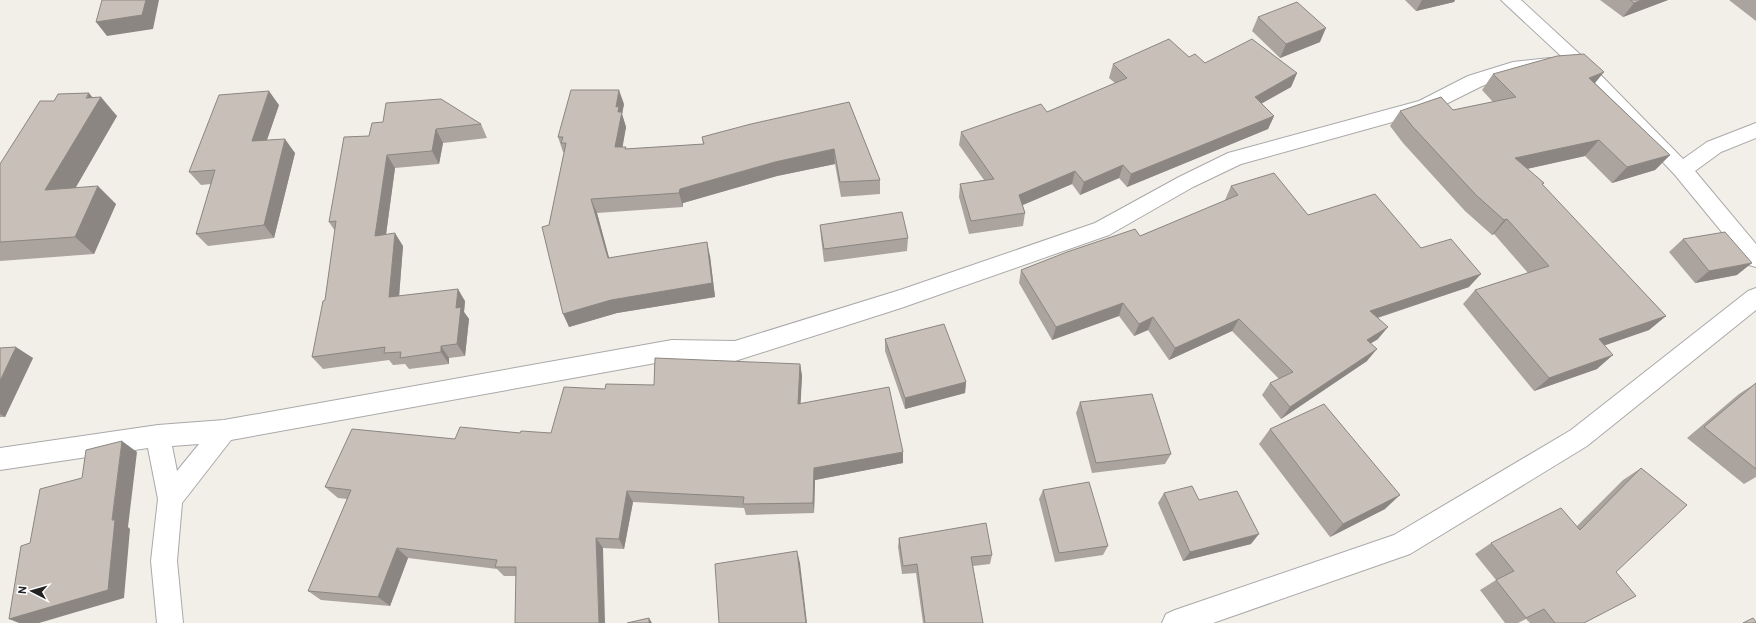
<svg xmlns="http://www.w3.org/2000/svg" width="1756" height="623" font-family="Roboto,sans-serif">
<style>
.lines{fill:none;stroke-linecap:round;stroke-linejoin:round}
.street-casing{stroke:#a9a9a9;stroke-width:2}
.street{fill:#fff;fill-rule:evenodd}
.wall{fill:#aba49e}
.shaded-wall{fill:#8b8681}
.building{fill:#c7bfb8;stroke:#8b8681}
</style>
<rect width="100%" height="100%" fill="#f2efe9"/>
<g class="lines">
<!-- street casing -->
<g class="street-casing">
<path id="street" d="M1501,0h20l64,59 98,100 24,-17 49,-19v15l-35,14 -26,19 61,73v23l-7,-2 -74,-90 -102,-108z
M1550,58l6,2 3,4 -3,4 -36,4 -38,14 -50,25 -191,53 -48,23 -84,48 -208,73 -166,53 -63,-1 -441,80 -49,63 -5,58 6,62h-26l-6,-62 7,-62 -10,-51 -148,22v-22l158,-23 66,-5 448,-80 63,1 165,-51 195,-67 84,-46 49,-24 191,-52 49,-25 45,-14zM199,444l-22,27 -5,-25z
M1756,288v22l-169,136 -177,108 -197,69h-51l4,-9 9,-4 219,-75 177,-105 177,-139z"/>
</g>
<!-- street -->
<use href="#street" class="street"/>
</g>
<!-- wall -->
<path class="wall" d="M1405,0h50l-1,2 -38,9z
M1600,0h68l-45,17z
M1729,0h27v21z
M1258,17l62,25 -40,16 -28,-27z
M1189,57l16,6 92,10 -6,14 -30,17 13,12 -6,13 -141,58 -8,-9 -39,17 -8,-11 -50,21 3,8 -2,13 -54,8 -10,-37 1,-13 24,-4 -25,-35 2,-13 86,-20 68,-29 -6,-5 4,-14z
M1493,74l102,9 75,72 -15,15 -43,13 -27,-27 -58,13 17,14 -2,2 124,131 -17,14 -45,15 -7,24 -63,22 -71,-87 12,-14 53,-17 -34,-39 -2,1 -27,-24 -62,-68 -13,-17 10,-15 53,-1 40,-8 -11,-12z
M92,98l25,18 -42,72 41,16 -22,50 -94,7v-97l54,-63z
M849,102l31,78v14l-39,3 -6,-33 -58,12 -94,27v4l-86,6 12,45 101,-2 5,41 -98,16 -48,14 -20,-102 15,-73h-1l-5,-15 66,-33 -2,10 4,13 -4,20h4v2l77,-5 -1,-7z
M279,105l-12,35 28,13 -21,85 -66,8 -12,-12 15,-50 -10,1 -12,-13z
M481,124l6,14 -44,5 -4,21 -44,4 -9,67 17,11 -4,50 66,5 -1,11 5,7 -4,37 -16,2v6l-40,5 -4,-5 -12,1 -4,-5 -66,9 -11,-12 13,-57 10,-69 -6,-9 40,-86z
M1231,186l77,29 113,33 48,39 -91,31v21l-7,4 -4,18 -86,58 -19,-24 8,-12 9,-4 -47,-48 -63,29 -21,-30 -14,6 -15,-20 -67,24 -33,-57 2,-13 119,-34 86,-35 -1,-1z
M820,225l88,13 -1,13 -83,11 -3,-24z
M1683,239l54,36 -42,8 -26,-31z
M885,339l81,43 -1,11 -60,16 -20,-58z
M0,348l33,10 -28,59h-5z
M800,364l2,12 -2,27 103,60 -88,17 -1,33 -68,2 -2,-7 -111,-6 -9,47 -21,-1 -87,28h-12l-7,-7 -89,-11 -18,48 -69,-6 -13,-9 39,-92 -9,-1 -13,-11 130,-48 65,-6h31l54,-44 49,-4z
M1756,383v94l-12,7 -57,-46 52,-44z
M1080,402l91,52 -6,10 -73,9 -16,-60z
M1270,429l115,80 -55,28 -71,-93z
M1641,468l-25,104 -32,51h-54l-4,-4 -8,4h-13l-25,-33 16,-10 -21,-26 16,-11 86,-17 46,-46z
M1043,490l65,56 -5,9 -48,7 -16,-63z
M1164,493l35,7 52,44 -68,17 -25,-58z
M899,538l93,17 -2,9 -17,2 10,57h-60l-7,-50 -14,1 -4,-27z"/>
<!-- shaded-wall -->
<path class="shaded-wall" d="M146,0h13l-6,29 -46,7 -11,-14z
M1422,0h33l-1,2 -38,9z
M1642,0h26l-45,17 11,-14z
M1326,28l-6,14 -40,16 6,-14z
M1604,72l-13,16 -2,-10z
M1297,73l-6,14 -42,23 6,-13z
M619,90l5,14 -2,10 4,13 -6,35 -5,-15 1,-40z
M269,91l10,14 -17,49 -10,-13z
M89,93l8,10 4,-6 16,19 -53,92 -19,-18z
M1274,116l-6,13 -141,58 4,-13z
M436,129l7,14 -4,21 -7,-13z
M285,139l10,14 -21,85 -10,-13z
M1599,140l-14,16 -82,18 12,-16z
M834,149l1,15 -58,12 -94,27v4l-4,-14 1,-4 95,-27z
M387,155l8,13 -11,81 -9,-13z
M1670,155l-15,15 -43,13 15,-16z
M1123,165l-4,13 -39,17 4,-13z
M1075,171l-3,13 -56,24 3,-13z
M98,186l18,18 -22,50 -19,-17z
M591,199l6,14 16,59 -5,-14z
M1507,219l-13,15 -2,1 12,-15z
M395,233l8,13 -5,64 -9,-13z
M707,242l3,14 5,41 -98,16 -48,14 -6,-13z
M1752,263l-15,12 -42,8 14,-12z
M1481,274l-12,13 -108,36 9,-12z
M458,289l7,12 -1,11 5,7 -4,37 -8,-12 -1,-36z
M1123,303l-4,13 -67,24 4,-13z
M1666,316l-17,14 -66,23 16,-14z
M1153,317l-5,13 -14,6 5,-12z
M1239,319l-7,12 -63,29 6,-12z
M1388,327l-10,12 -21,13 10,-12z
M441,346l8,12v6l-8,-12z
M16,347l17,11 -28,59 -5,-3v-33z
M1377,349l-10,12 -86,58 9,-12z
M1613,355l-16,14 -63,22 15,-13z
M800,364l2,12 -2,40 -2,-12z
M966,382l-1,11 -60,16v-11z
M122,441l15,11 -9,75 2,2 -6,69 -85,25h-20l-10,-4 103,-99z
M903,452v11l-88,17 -1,33 -1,-10 1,-35z
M627,491l6,11 -9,47 -5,-10z
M1400,495l-15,14 -55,28 13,-13z
M1259,534l-8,10 -68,17 7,-9z
M596,538l7,10 2,75h-6z
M397,548l11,10 -18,48 -12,-9z
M797,551l3,12 7,60h-1z
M649,618l3,5h-3z"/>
<!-- building -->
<path class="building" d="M102,0h44l-4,15 -46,7z
M1630,0h12l-8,3z
M1297,2l29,26 -40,16 -28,-27z
M1169,39l20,18 6,-3 10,9 47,-24 45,34 -42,24 19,19 -143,58 -8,-9 -39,17 -9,-11 -56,24 6,18 -54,8 -11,-37 34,-5 -33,-47 80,-28 6,8 80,-34 -14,-14z
M1584,54l20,18 -15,6 81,77 -43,12 -28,-27 -84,18 29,25 -2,1 124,132 -67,23 14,16 -64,23 -74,-88 74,-24 -42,-47 -3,1 -28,-25 -63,-68 -13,-16 41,-14 12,13 63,-13 -23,-23 64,-18z
M571,90h48l-3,17 3,-1 -1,6h4l-7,35h11l-1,2 79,-5 -2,-7 49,-13 98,-22 31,78 -40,2 -6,-33 -59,13 -95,27 -1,4 -88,6 17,59 99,-16 5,41 -101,17 -48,14 -21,-87 7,-2 17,-82h-5l2,-6h-5z
M269,91l-17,50 33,-2 -21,86 -68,9 19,-64 -26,2 30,-77z
M89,93l-3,5 15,-1 -56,93 53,-4 -23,51 -75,5v-78l40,-63h14l4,-7z
M441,99l40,25 -45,5 -4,22 -45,4 -12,81 20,-3 -6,64 69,-8 -2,19 5,-1 -4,37 -16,2v6l-41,6 1,-6 -17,1 1,-6 -73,10 11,-56 2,-1 11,-79 -7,1 15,-85 25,-1 3,-13 11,-1 3,-19z
M1274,173l34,42 67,-21 46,54 30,-9 30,35 -111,37 18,16 -21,13 10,9 -87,58 -20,-24 23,-11 -54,-53 -64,29 -22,-31 -14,7 -16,-21 -67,24 -35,-57 46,-18 68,-23 5,7 98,-41 -7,-9z
M902,212l6,26 -84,11 -4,-24z
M1725,232l27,31 -43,8 -26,-32z
M944,324l22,58 -61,16 -20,-59z
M16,347l-16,34v-33z
M655,358l145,6 -2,40 91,-17 14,65 -89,16 -1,35 -70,1 1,-7 -117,-6 -8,48 -23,-1 3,85h-84l1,-56h-21l2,-7 -100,-12 -19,49 -70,-6 43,-101 -26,-3 27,-58 103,10 5,-12 60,6 1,-2 30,2 13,-46 41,2 1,-5 48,1z
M1756,383v86l-52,-42z
M1152,394l19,60 -75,9 -16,-61z
M1324,404l76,91 -57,29 -73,-95z
M122,441l-10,79h3l-7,70 -99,29 12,-73 9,-3 10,-54 42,-11 4,-28z
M1641,468l46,37 -71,67 20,24 -52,27h-29l-11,-14 -18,9 -30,-38 18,-9 -23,-28 70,-35 19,22z
M1089,482l19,64 -49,7 -16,-63z
M1192,486l7,14 38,-9 22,43 -69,18 -26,-59z
M986,523l6,32 -21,2 12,66h-58l-8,-59 -14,2 -4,-28z
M797,551l9,72h-87l-4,-59z
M649,618v5h-22z
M1753,618l3,4v1h-13z"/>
<!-- north arrow -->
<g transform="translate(32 591) rotate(276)" stroke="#ffffff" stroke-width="3" paint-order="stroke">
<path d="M0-3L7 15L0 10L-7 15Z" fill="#222222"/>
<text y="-6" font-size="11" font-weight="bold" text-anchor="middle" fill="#222222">N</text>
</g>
</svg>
